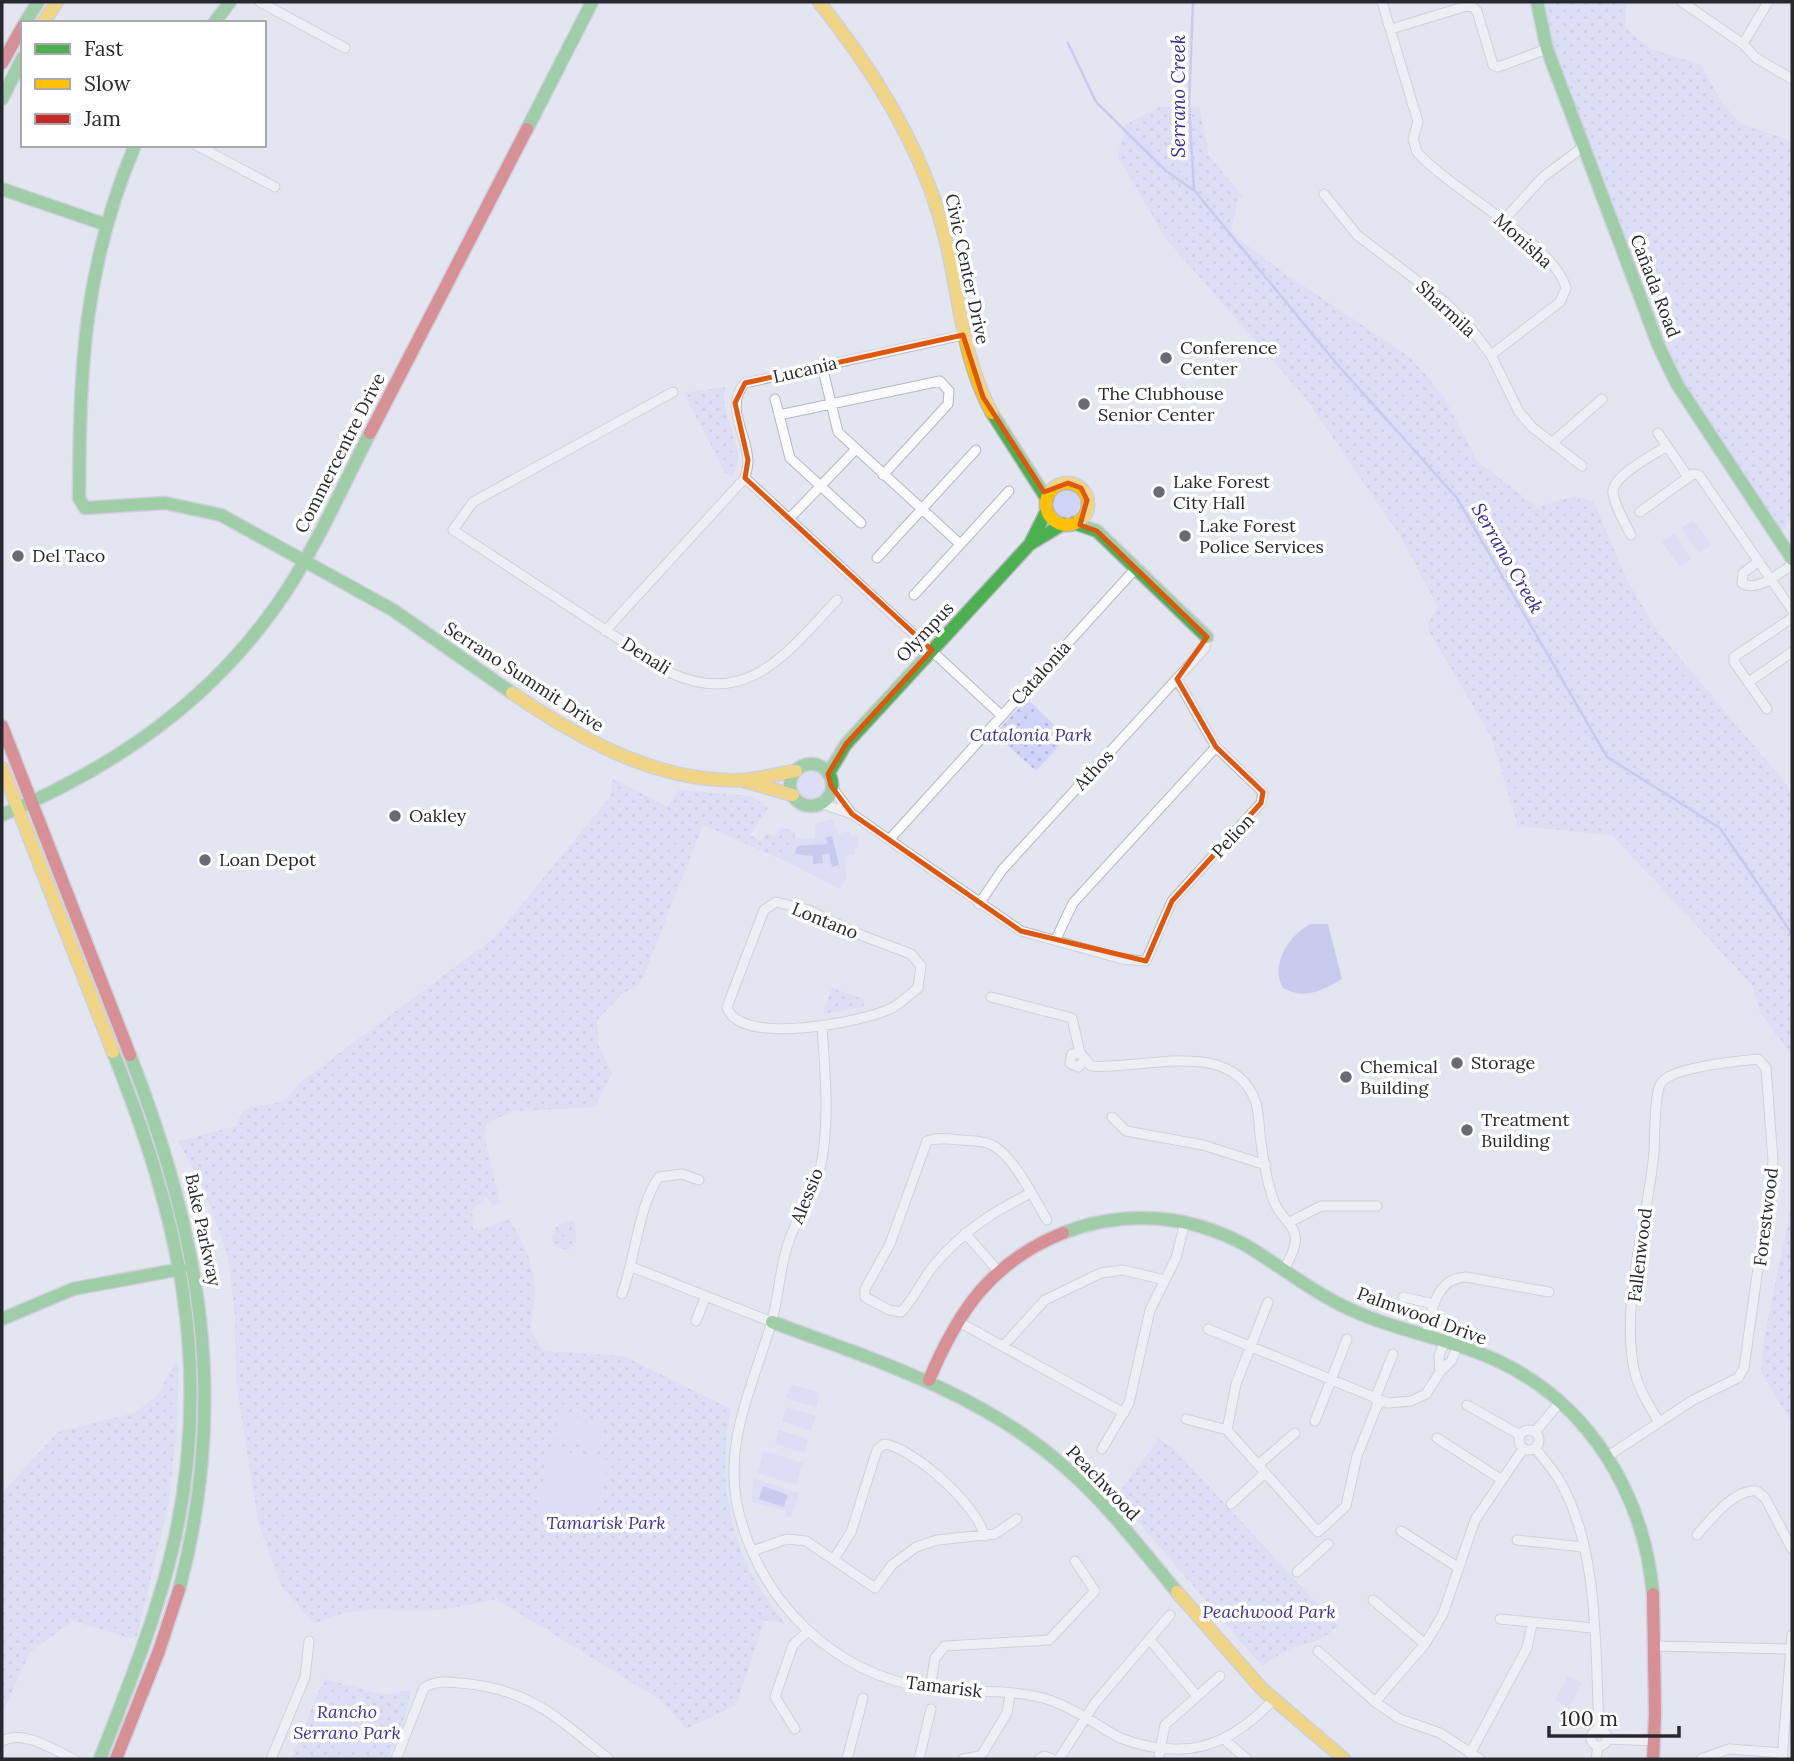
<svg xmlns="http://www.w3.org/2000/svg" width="1794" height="1761" font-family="Lora,serif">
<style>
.grass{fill:url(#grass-dots)}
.garden{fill:#d0d4f9}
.water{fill:#a6abec}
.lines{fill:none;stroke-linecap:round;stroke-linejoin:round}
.stream{stroke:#a6abec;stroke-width:2.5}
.street-casing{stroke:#b5b7c0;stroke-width:11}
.fast-casing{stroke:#b5b7c0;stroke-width:15}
.slow-casing{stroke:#b5b7c0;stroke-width:15}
.jam-casing{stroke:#b5b7c0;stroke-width:15}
.street{stroke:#fbfbfd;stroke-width:9}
.fast{stroke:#4caf50;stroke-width:12}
.slow{stroke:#ffc107;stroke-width:12}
.jam{stroke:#c62828;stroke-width:12}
.marked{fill:none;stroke:#de570e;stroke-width:5;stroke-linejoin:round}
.poi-dot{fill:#696a74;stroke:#fff;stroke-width:2.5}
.labels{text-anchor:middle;stroke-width:7;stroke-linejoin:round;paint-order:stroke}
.street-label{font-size:18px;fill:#272830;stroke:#fff}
.poi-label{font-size:18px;fill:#272830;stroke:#fff;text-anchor:start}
.park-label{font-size:18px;font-style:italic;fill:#3b359a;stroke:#fff}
.water-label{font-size:19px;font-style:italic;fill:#342b8f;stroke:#fff}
</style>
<defs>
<pattern id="grass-dots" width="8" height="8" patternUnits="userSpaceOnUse" patternTransform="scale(1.75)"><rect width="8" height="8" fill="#d0d4f9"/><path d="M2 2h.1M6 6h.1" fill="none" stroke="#b3b6d6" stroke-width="1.8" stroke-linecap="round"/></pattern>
</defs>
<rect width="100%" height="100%" fill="#e3e5f1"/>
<!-- grass -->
<path class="grass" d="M1542,2h84l-1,25 26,22 50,16 21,38 19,21 51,17v376l-11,17 -103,-160 -11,-24 -119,-319z
M1199,106l10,50 34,41 -5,2 -7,31 13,13 36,27 131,88 33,39 33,64 60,46 39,-11 18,6 34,80 30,50 134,159v264l-32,-43 -8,-27 -140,-150 -94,-9 -27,-89 -62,-106 -1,-8 10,-16 -37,-70 -96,-140 -139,-158 -48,-83 7,-31 34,-18z
M725,387c-8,28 27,67 6,90l-6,-4 -41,-80z
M1027,699l40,38 -31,34 -41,-37z
M613,779l55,28 11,-17 73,6 16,12 -18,27 11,6 7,-8 6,4 8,-10 14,6 -11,28 -82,-36 -63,160 -17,8 -26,27 1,24 14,30 -17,33 -79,4 -29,11 -3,13 16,68 -8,3 -5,-9 -15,13 1,19 8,1 28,-11c25,41 31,62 21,109l13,23 80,5 108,53c-16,79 1,152 54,214l-20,-3 -29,85 -50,24 -25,-29 -165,-101c-18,4 -36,8 -54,10 -46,6 -82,-8 -128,15l-34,-40 -22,-63 -22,-139 -1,-66 -7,-60 -26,-71 -24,-44 59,-15c6,-30 30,-15 49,-27 5,-4 10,-12 15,-17l194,-145 115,-140z
M832,988l32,11v8l-41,7z
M1792,1201v222l-31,-51 3,-32z
M574,1220c0,12 8,24 -7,30l-14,-4 2,-3 -4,-6 5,-6 -1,-4z
M178,1362l-1,65 -8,74 -33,139 -63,-19 -43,31 -28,62v-221l56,-61 77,-19 25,-20 8,-19z
M1159,1439l15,10 164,177c-18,16 -25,16 -46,22 -10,4 -21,12 -30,18l-146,-170z
M324,1679l61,16 26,-5 -5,24 -18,45h-97z"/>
<!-- garden -->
<path class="garden" d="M1052 503a14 14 0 1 1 28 0a14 14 0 1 1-28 0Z
M1693,520l18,25 -12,8 -18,-25z
M1674,533l17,26 -11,8 -18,-25z
M1036,709l12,11 -13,15 -12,-12z
M1051,723l12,11 -13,14 -12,-11z
M796 785a14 14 0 1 1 28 0a14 14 0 1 1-28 0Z
M832,819l6,15 12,-3 1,5 6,-1 2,13 -5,1 1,5 -11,3 3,20 -7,12 -55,-28 7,-23h23v-14z
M791,1384l29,9 -4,14 -30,-9z
M786,1407l30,9 -5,15 -29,-10z
M560,1413l43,9 -5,26 -44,-9z
M779,1430l29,9 -4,14 -29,-9z
M558,1450l51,10c-9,52 -20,59 -72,49l11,-53z
M764,1451l39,12 -7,22 -39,-12z
M753,1478l46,15 -8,25 -6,-2 1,-5 -34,-9z
M1568,1676l14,7 -13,25 -14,-8z
M340,1696l40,16 -20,42 -45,-17 9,-22 7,3z"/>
<!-- water -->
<path class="water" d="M832,836l7,29 -7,2 -3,-14 -7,2 1,8 -10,1v-8l-18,-2 2,-8 30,-2 -1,-7z
M1311,924h17l14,55c-20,12 -38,21 -59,9 -14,-23 7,-54 28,-64z
M763,1486l25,9 -4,12 -25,-8z"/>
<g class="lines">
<!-- stream -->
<path class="stream" d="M1193,2l-4,103 5,85 142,173 121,135 150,259 113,71 72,106
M1068,43l28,59 69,68 28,20"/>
<!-- street casing -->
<g class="street-casing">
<path id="street" d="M260,2l85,46
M1382,2l36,120 -5,17 4,13c33,38 136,90 149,136l-6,14 -69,53
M1682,2l61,42 13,14 36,21
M1391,29l79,-24 7,6 16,54 5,2 49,-18
M1743,44l25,-42
M196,145l79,42
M1324,194l33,41 88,67 24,24 22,29 28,57 13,15 50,39
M1503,221l40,-44 40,-30
M822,366l16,66 122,112
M673,392l-200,110 -20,28 218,143c78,36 118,-23 166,-73
M775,399l15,59 71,65
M779,415l161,-34 9,10 -1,13 -65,71
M1658,433l9,13
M1553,442l49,-43
M745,478l257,238
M745,478c1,-5 3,-12 3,-17 -1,-28 -24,-54 -3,-78l218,-48
M1640,512l53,-38 6,1 93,135
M789,519l67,-70
M1631,535c-6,-12 -16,-28 -18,-42 -2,-17 41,-38 54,-47l21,31
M877,558l99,-108
M1759,561l-16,12 -1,10c15,10 37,-10 50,-18
M914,595l95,-104
M605,631l140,-153
M1749,682l43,-30
M1767,709l-33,-47v-5l58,-39
M831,786l20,27
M820,803l32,11 169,117 101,28 24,2 26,-60 89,-98 2,-11 -47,-45 -39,-68
M889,840l248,-273
M776,902l33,8 49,24 53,20 10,12 -3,22c-8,6 -17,15 -26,20 -28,14 -154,39 -165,-1l37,-97z
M979,904l23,-34 203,-222 2,-11
M1056,939l17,-36 143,-156
M991,997l81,21 8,35 11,13c50,5 142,-31 165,37 3,11 3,21 4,32 2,19 6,40 11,58 10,37 41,29 13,76
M822,1026c3,46 8,94 -1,139 -6,28 -25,52 -33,79 -9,26 -9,54 -17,80 -18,61 -48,118 -33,185 22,93 95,165 190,179 37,6 79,0 115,10 28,8 52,26 77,40 62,23 106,11 151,-36
M1080,1053l-8,1 -2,9 8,4 6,-6
M1112,1117l14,14 77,14 63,20
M1031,1193c-37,18 -69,39 -96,71 -12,14 -21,35 -34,48l-12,-2 -24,-13v-8l25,-45 37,-103c11,-4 22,-2 33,-1 11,1 22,0 32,5 21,10 43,55 55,75
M1290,1222l31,-16h56
M965,1233l33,38
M632,1267l140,55
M622,1294c13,-34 17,-91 37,-117l23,-3 17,6
M1403,1297l31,7
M696,1321l9,-23
M957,1321l167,92
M1208,1329l180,74 23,-2 15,-7 14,-22 12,-12 5,-14
M1425,1336c7,-24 10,-58 41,-59l83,15
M1003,1346l42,-46 56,-27 22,-3 42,10
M1440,1372l-1,-16 5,-14
M1375,1399l18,-45
M1467,1405l53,30
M1186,1419l41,11 91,102 28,-26 11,-50 22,-55
M1315,1421l32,-82
M1519 1440a10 10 0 1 1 20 0a10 10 0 1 1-20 0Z
M1227,1430l9,-46 32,-82
M1535,1432l25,-30
M1437,1438l65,42
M1535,1448c8,10 16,19 23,30 42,69 37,173 41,252
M1102,1449l27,-46 21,-93 26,-52 9,-36
M1608,1456l85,-56 45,-22 6,-10 29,-207 -7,-93 -8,-9c-20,2 -86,8 -97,24 -7,11 -6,54 -7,69 -6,68 -32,143 -21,212 3,21 15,40 26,58
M1258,1465l37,-32
M1231,1504l34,-31
M1401,1531l58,37
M1697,1535c13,-15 38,-47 60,-44l8,7 27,51
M1517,1540l66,7
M752,1551l35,-12 19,2 69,47 17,-23 24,-18 21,-7 58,-6 22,-15
M834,1559l17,-27 26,-82 7,-6c29,3 96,64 100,92
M1297,1572l31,-28
M1373,1600l52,44
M1500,1619l93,9
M1150,1640l47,56
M1655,1646l136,3
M1318,1651l57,51 25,17 40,14 40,26
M930,1689l5,-31 10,-12 104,-6 46,-49 -20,-30
M1375,1702l50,-58 18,-30 32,-94 48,-71
M795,1729l-20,-32 18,-52 15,-14
M1591 1738a8 8 0 1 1 16 0a8 8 0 1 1-16 0Z
M1607,1739l48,2
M2,1741c22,-12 51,9 72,18
M1227,1742l20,17
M1470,1754l57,-106 5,-24
M1159,1755l6,-30 55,-49
M271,1759l34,-82 4,-36
M396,1759l28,-71c12,-8 23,-6 37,-5 70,6 96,35 148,76
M847,1759l16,-61
M919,1759l12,-50
M963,1759l17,-3 4,-5 23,-38 3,-18
M1039,1759l5,-3 8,3
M1059,1759l36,-56 75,-88
M1596,1759l2,-13
M1701,1759l28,-10 54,4
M1782,1759l10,-124"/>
</g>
<!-- fast casing -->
<g class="fast-casing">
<path id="fast" d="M1537,2l10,47 112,298 18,37 115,175
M25,23l13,-21
M214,23l16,-21
M2,99l21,-42
M527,129l65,-127
M135,145c-52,124 -55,221 -56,353l6,10 80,-5 56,12 172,95 119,83
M2,189l102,35
M992,413l55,86
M1074,523l23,8 110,106
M1030,544l33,-20
M790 785a21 21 0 1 1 42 0a21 21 0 1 1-42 0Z
M828,774l18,-30 184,-200 17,-34
M2,815c110,-47 204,-110 274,-209 38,-53 64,-115 94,-173
M130,1055c70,180 100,344 49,535
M1063,1233c61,-24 127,-19 184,13 32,19 61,43 94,59 49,25 105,32 155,55 93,43 148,134 157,234
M2,1319l71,-30 108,-20
M772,1322c103,38 212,72 295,147 41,36 75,81 110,123
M100,1759c28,-72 58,-145 75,-221 38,-177 3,-322 -62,-486"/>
</g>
<!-- slow casing -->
<g class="slow-casing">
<path id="slow" d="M819,2c54,68 101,142 124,227 17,63 17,125 49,184
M43,23l14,-21
M1046 504a21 21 0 1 1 42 0a21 21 0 1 1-42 0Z
M512,693c68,46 145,90 230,87 18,-1 36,-6 54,-9
M2,768l111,284
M744,781l49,14
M1177,1592l85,97 82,70"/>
</g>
<!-- jam casing -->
<g class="jam-casing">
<path id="jam" d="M2,63l21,-37
M370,433l157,-304
M2,726l128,329
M929,1380c29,-69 62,-118 134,-147
M1653,1594l2,120 -2,45
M116,1759l43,-108 20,-61"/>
</g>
<!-- street -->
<use href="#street" class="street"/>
<!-- fast -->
<use href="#fast" class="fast"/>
<!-- slow -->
<use href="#slow" class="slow"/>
<!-- jam -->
<use href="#jam" class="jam"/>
</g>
<!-- marked area -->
<path d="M0 0H1794V1761H0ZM963,335l20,62 61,95 24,-9 13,5 6,12 -7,25 17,6 110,106 -30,42 39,68 47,45 -2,11 -89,98 -26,60 -125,-30 -169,-117 -21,-28 -3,-12 18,-30 86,-94 -187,-172 3,-18 -13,-57 10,-20z" fill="#e3e5f1" fill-opacity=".55" fill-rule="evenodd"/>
<path class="marked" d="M963,335l20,62 61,95 24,-9 13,5 6,12 -7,25 17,6 110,106 -30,42 39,68 47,45 -2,11 -89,98 -26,60 -125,-30 -169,-117 -21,-28 -3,-12 18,-30 86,-94 -187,-172 3,-18 -13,-57 10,-20z"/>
<!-- markers -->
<g class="poi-dot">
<circle cx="1166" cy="358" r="7"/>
<circle cx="1084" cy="404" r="7"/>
<circle cx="1159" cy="492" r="7"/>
<circle cx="1185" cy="536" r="7"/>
<circle cx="18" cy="556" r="7"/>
<circle cx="395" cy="816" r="7"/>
<circle cx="205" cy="860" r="7"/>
<circle cx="1457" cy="1063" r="7"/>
<circle cx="1346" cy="1077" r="7"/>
<circle cx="1467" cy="1130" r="7"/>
</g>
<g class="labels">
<!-- street labels -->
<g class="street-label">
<text transform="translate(1523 241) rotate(42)" y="6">Monisha</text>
<text transform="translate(967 269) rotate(78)" y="6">Civic Center Drive</text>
<text transform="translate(1655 286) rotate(69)" y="6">Cañada Road</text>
<text transform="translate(1446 309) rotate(43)" y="6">Sharmila</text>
<text transform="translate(805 370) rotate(-13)" y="6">Lucania</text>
<text transform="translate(340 453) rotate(-63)" y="6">Commercentre Drive</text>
<text transform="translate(925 632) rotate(-47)" y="6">Olympus</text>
<text transform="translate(646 656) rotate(32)" y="6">Denali</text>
<text transform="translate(1041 673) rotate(-48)" y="6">Catalonia</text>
<text transform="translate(524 677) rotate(33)" y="6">Serrano Summit Drive</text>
<text transform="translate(1094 770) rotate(-47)" y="6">Athos</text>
<text transform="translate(1233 836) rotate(-47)" y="6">Pelion</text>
<text transform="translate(825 921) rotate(22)" y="6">Lontano</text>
<text transform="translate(807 1196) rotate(-68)" y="6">Alessio</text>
<text transform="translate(1766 1217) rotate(-83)" y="6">Forestwood</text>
<text transform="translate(203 1230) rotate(78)" y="6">Bake Parkway</text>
<text transform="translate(1640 1255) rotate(-83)" y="6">Fallenwood</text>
<text transform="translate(1422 1316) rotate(20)" y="6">Palmwood Drive</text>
<text transform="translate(1103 1483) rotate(46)" y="6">Peachwood</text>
<text transform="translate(944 1687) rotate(7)" y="6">Tamarisk</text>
</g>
<!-- poi labels -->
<g class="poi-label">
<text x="1180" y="354">Conference<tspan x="1180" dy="21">Center</tspan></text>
<text x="1098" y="400">The Clubhouse<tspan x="1098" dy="21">Senior Center</tspan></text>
<text x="1173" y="488">Lake Forest<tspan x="1173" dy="21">City Hall</tspan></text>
<text x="1199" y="532">Lake Forest<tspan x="1199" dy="21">Police Services</tspan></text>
<text x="32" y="562">Del Taco</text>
<text x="409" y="822">Oakley</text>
<text x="219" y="866">Loan Depot</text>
<text x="1471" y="1069">Storage</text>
<text x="1360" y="1073">Chemical<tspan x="1360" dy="21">Building</tspan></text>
<text x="1481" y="1126">Treatment<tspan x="1481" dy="21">Building</tspan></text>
</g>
<!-- park labels -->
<g class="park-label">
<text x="1031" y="741">Catalonia Park</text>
<text x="606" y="1529">Tamarisk Park</text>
<text x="1269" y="1618">Peachwood Park</text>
<text x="347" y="1718">Rancho<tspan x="347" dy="21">Serrano Park</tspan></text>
</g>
<!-- water labels -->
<g class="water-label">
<text transform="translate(1178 96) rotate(-90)" y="7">Serrano Creek</text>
<text transform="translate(1508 558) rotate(60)" y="7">Serrano Creek</text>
</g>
</g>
<!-- border -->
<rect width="1794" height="1761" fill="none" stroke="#272830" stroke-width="7"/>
<!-- legend -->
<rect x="21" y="21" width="245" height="126" fill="#ffffff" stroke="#a9a9ac" stroke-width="2"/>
<rect x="35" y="44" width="35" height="10" fill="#4caf50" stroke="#a9a9ac" stroke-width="2"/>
<text x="84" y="56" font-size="21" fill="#272830">Fast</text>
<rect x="35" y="79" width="35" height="10" fill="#ffc107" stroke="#a9a9ac" stroke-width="2"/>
<text x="84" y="91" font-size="21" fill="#272830">Slow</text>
<rect x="35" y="114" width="35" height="10" fill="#c62828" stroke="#a9a9ac" stroke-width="2"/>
<text x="84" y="126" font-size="21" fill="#272830">Jam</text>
<!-- scale -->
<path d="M1549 1726v10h130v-10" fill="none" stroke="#272830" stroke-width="3.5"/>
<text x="1560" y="1726" font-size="21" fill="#272830" stroke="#ffffff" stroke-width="5" paint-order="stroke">100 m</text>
</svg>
